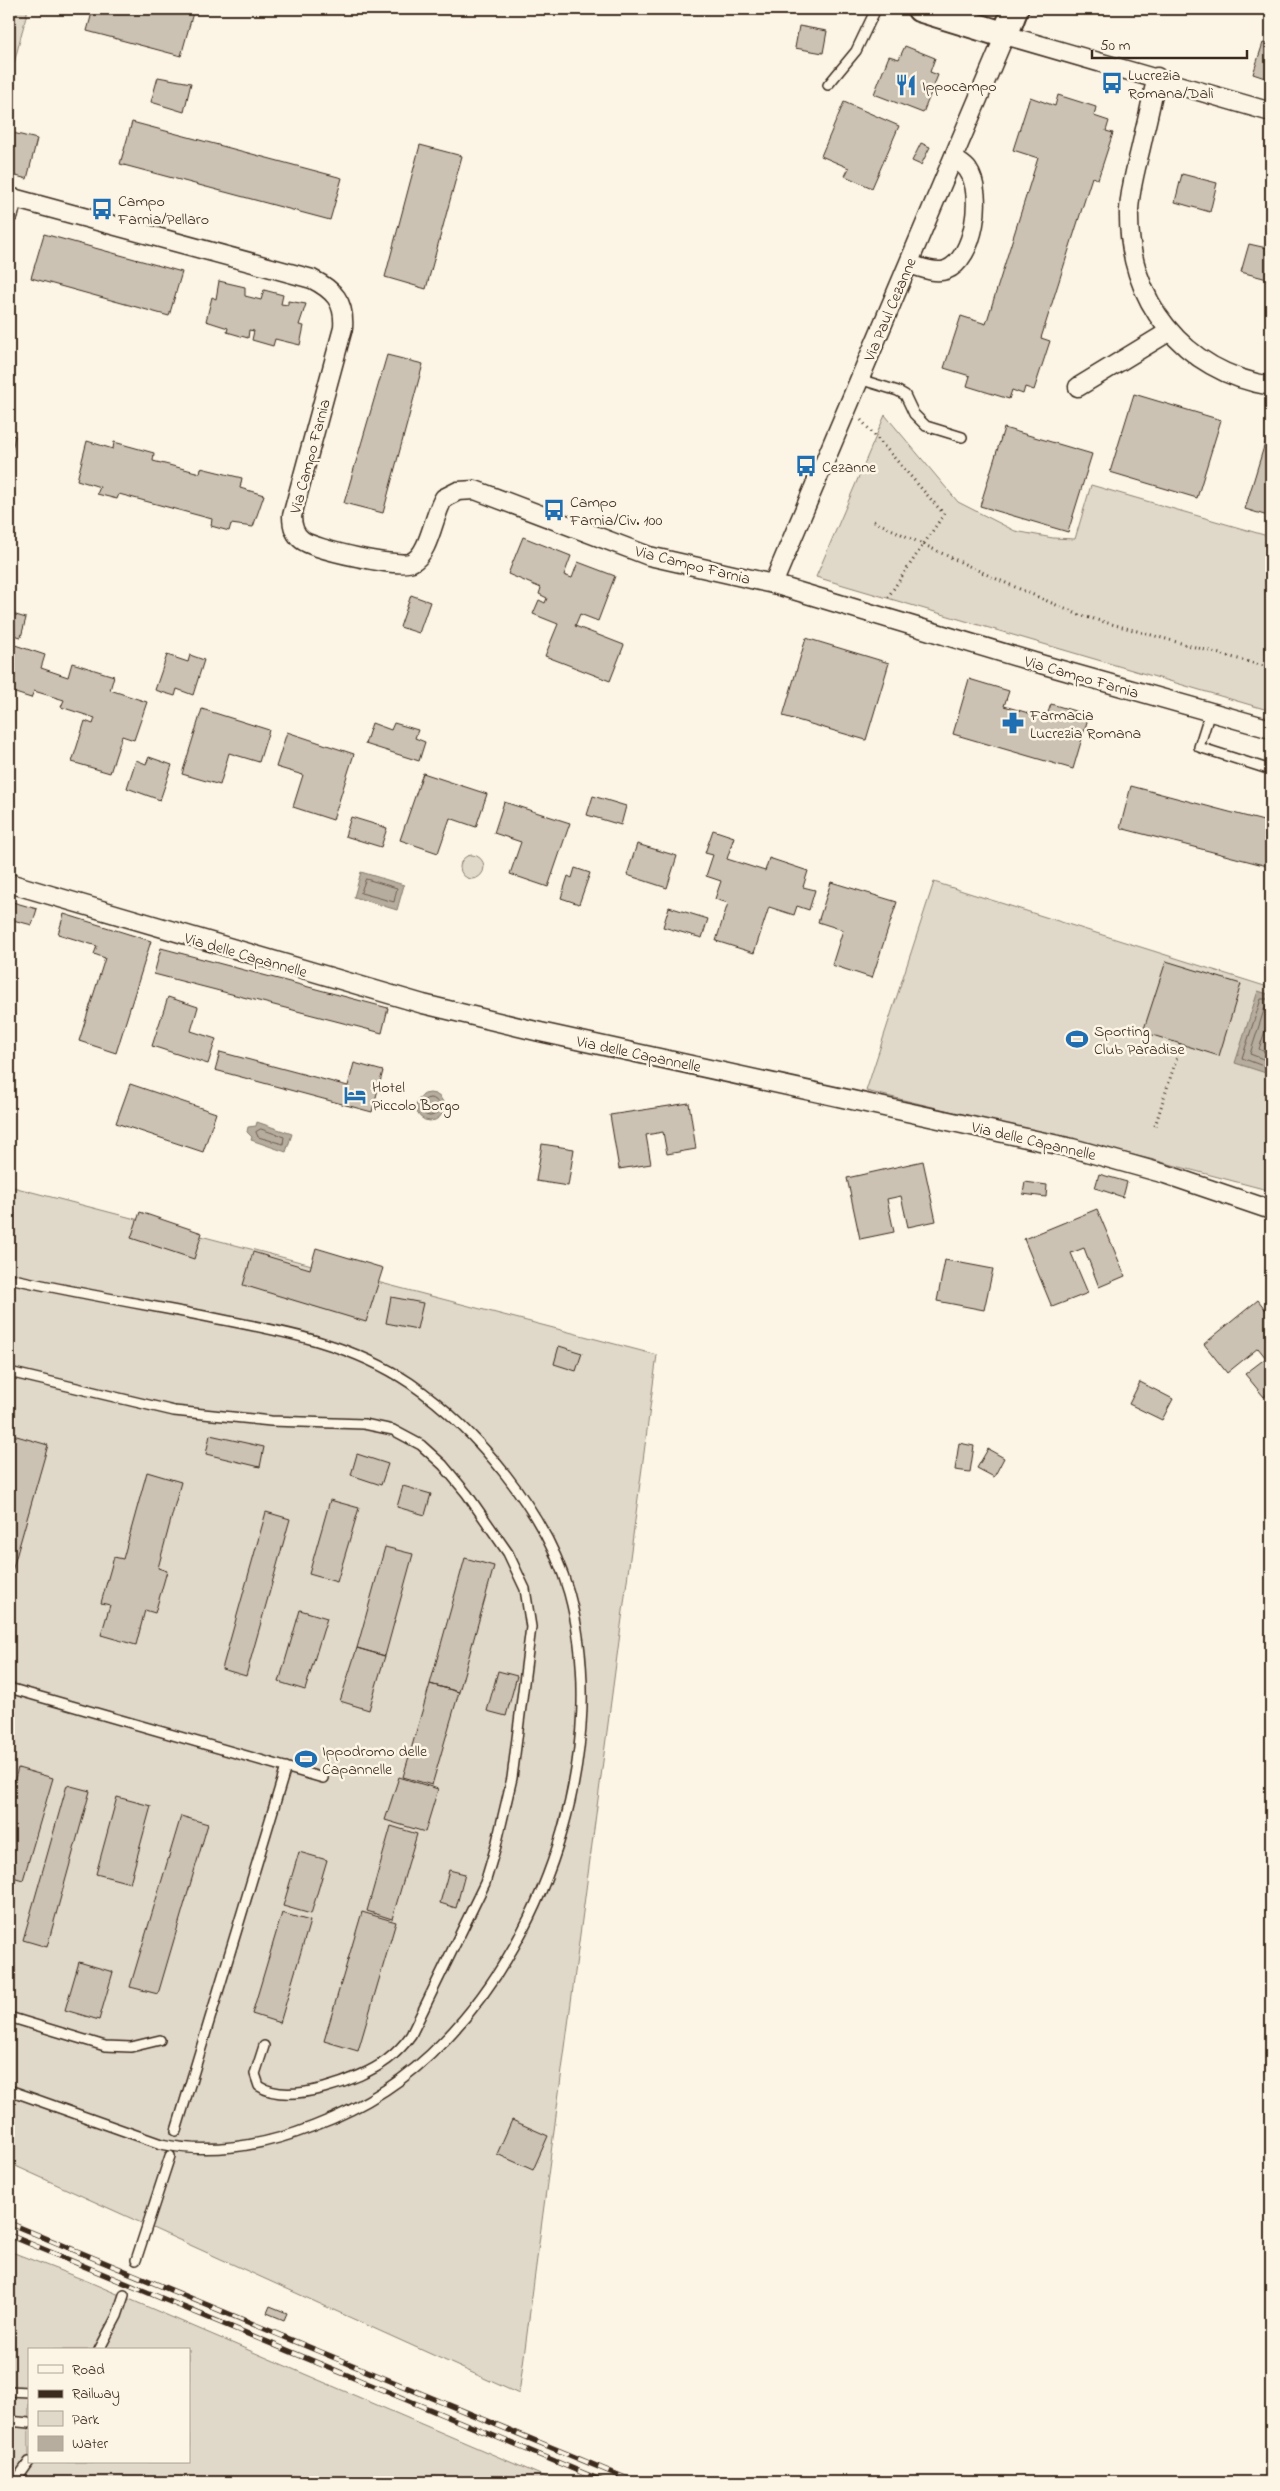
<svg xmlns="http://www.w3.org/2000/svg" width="1280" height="2491" font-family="'Indie Flower',sans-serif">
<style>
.green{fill:#e0d8c8;stroke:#8e8173;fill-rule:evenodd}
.water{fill:#b7ad9e;stroke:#85796b}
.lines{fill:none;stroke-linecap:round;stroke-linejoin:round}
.shore{stroke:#6d5e51;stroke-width:1}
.building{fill:#ccc2b3;stroke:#3b2a1e}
.lane-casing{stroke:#3b2a1e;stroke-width:12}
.street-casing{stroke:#3b2a1e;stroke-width:21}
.secondary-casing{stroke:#3b2a1e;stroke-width:29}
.path{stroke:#3b2a1e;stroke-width:3;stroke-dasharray:1 4;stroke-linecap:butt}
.lane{stroke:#fcf5e5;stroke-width:9}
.street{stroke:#fcf5e5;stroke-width:18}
.secondary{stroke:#fcf5e5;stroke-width:25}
.rail-casing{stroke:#3b2a1e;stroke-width:5.5}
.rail{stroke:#fcf5e5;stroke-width:4;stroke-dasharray:11;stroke-linecap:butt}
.labels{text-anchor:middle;stroke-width:5;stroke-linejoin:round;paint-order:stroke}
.poi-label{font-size:16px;fill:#3b2a1e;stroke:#fcf5e5;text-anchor:start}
.street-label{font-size:16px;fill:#3b2a1e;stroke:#fcf5e5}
</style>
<rect width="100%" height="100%" fill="#fcf5e5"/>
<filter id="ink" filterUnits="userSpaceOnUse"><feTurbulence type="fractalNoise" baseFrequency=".02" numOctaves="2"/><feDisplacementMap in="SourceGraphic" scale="10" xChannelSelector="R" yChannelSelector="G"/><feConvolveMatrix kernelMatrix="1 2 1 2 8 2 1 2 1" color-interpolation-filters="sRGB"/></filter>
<g filter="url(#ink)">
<!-- green -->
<path class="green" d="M9,9h19l-17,66 -2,-1z
M885,415l73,87 57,29 38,7 22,1 16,-54 180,52v174l-455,-134z
M460 867a12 12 0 1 1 24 0a12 12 0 1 1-24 0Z
M934,882l337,106v203l-121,-32 -284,-68z
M9,1186l648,169 -138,1039 -510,-231z
M9,2251l78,30 470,201h-548zM29,2350h160v112h-160z"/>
<!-- water -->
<path class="water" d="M361,872l43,13 -7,25 -43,-13z
M1258,991l13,4 -2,79 -34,-11z
M416 1107a14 14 0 1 1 28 0a14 14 0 1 1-28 0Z
M257,1122l35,12 -6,18 -35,-12 1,-3 -5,-5 1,-5 8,-1z"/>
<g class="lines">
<!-- shore -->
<path class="shore" d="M366,879l31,9 -3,14 -33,-9z
M1271,999h-10l-19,59 29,11
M1271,1006l-6,1 -15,47 21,8
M1271,1013l-12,36 12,6
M421 1107a9 9 0 1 1 18 0a9 9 0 1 1-18 0Z
M261,1129l23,8 -1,7 -25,-7 -2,-5z"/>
</g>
<!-- building -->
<path class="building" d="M93,9h101l-13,47 -94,-25z
M799,26l28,5 -4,22 -28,-5z
M1263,43l8,2v35l-18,-6z
M905,46l30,12 -5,14 8,3 -15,38 -49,-19 15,-38 10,3z
M158,77l33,6 -7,29 -33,-10z
M1058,95l38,12 -2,9 15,5 -3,10 7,2 -15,46 -6,-2 -51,161 9,3 -16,49 -9,-3 -2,7 -11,-4 -3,9 -42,-13 3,-10 -26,-8 17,-52 25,8 52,-166 -25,-8 17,-53 25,9z
M844,102l55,24 -27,62 -27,-12 4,-8 -28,-12z
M9,122h3l-3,10 28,7 -10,40 -18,-5z
M132,122l210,56 -12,42 -210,-56z
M921,143l9,4 -9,18 -9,-4z
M420,145l42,11 -36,133 -41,-12z
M1182,174l35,9 -7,29 -35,-10z
M44,234l138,38 -13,44 -138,-38z
M1249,244l22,5v31l-30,-8z
M219,281l26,6v9l16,4 3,-10 19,5 -2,9 7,1v-4l18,3 -7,21 5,1 -4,19 -25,-6 -2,7 -21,-6 2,-9 -5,-1 -1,8 -21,-6 1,-4 -22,-7 6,-24 4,2z
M387,355l36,9 -40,149 -39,-10z
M1134,394l87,26 -24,78 -87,-26z
M1004,428l88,26 -24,78 -88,-26z
M1269,430l2,1v86l-26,-8z
M9,434l6,2 -6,29z
M87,441l26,8 1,-7 40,11 -1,8 47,12 1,-5 41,10 -2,10 24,7 -11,32 -22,-3 -2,7 -18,-5 1,-7 -93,-25 -2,5 -20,-5 3,-7 -23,-7z
M523,537l48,19 -7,19 8,3 6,-16 37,14 -17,45 -18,-7 -5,12 49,19 -14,36 -65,-25 13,-32 -25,-10 6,-14 6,3 2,-5 -8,-4 2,-6 -33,-14z
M411,595l19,7 -11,31 -19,-6z
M9,613l17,5 -5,19 -12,-3z
M806,638l83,25 -23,77 -83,-24z
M9,643l36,12 -4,13 27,9 4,-14 42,13 -4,14 37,12 -13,38 -12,-4 -12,37 -38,-11 13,-41 8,3 2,-6 -34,-11 3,-7 -30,-9 -3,7 -22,-7z
M167,655l21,7 2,-7 14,5 -11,35 -16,-6 -2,7 -20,-6z
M969,679l40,12 -5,15 42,12 5,-14 38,11 -16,54 -120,-35z
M202,709l67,21 -10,32 -30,-9 -9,32 -38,-11z
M372,723l19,7 3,-7 24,7 -3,8 10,4 -6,19 -54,-17z
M287,732l67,22 -21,66 -40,-13 10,-32 -27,-8z
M149,757l23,8 -12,35 -33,-12 9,-28 10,4z
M423,773l64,21 -11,33 -26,-9 -12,35 -38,-13z
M1131,786l140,37v44l-151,-39z
M593,796l33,10 -5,19 -34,-10z
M504,802l66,21 -22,64 -38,-13 11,-32 -27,-9z
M351,817l36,11 -6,19 -36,-11z
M713,830l21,7 -7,22 38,12 4,-13 39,13 -5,16 12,3 -6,20 -12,-4 -3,9 -25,-8 -15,46 -38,-12 12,-38 -13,-4 6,-18 -15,-5 7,-21 -8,-2z
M637,844l40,12 -10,32 -40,-13z
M575,868l15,5 -11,31 -18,-6 7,-22 4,2z
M831,882l66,20 -25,76 -40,-13 11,-35 -25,-8z
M9,901l28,8 -5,16 -23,-6z
M669,907l39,12 -6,19 -39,-11z
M64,914l87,27 -35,112 -37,-12 26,-83 -11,-4 3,-8 -39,-12z
M161,948l227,60 -6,25 -228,-59z
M1166,961l75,23 -22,72 -76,-24z
M168,997l30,10 -7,24 25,8 -8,25 -56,-18z
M220,1052l128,34 6,-23 29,8 -11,41 -157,-42z
M130,1084l86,29 -13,39 -87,-29z
M689,1103l7,46 -29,5 -4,-22 -17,3 5,29 -32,5 -9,-54z
M542,1144l32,5 -6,37 -32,-5z
M923,1161l13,60 -28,6 -7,-31 -14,3 7,33 -34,7 -13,-61z
M1099,1174l28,8 -4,15 -28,-9z
M1025,1182l22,3 -1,12 -23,-3z
M1097,1209l28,67 -26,11 -15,-39 -13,5 17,40 -36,14 -28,-68z
M140,1212l62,21 -8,26 -63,-21z
M316,1248l67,20 -17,54 -123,-37 10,-33 57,17z
M945,1260l48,9 -9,41 -47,-9z
M391,1297l32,6 -6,26 -31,-6z
M1258,1300l13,17v74l-7,6 -19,-23 21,-16 -8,-10 -31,25 -23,-29z
M559,1346l23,7 -6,18 -22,-7z
M1140,1382l33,17 -11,21 -33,-16z
M13,1435l35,10 -39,137v-131z
M210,1435l54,12 -4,20 -54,-13z
M959,1443l15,3 -4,26 -15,-2z
M988,1449l16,9 -10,19 -17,-9z
M357,1454l31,10 -7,21 -30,-10z
M147,1472l34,10 -23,86 9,3 -12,42 -10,-3 -9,35 -35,-10 9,-30 -9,-2 13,-46 9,2z
M403,1486l28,8 -6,21 -28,-8z
M330,1500l29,8 -22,74 -28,-8z
M266,1512l24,7 -44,157 -24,-7z
M385,1547l28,7 -28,102 -28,-8z
M465,1558l29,8 -35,126 -29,-8z
M300,1610l27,8 -22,72 -26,-8z
M357,1648l28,8 -16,54 -29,-9z
M498,1671l19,5 -11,40 -19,-5z
M430,1684l29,8 -27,93 -29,-8z
M18,1768l35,10 -30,102 -14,-4v-77z
M399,1777l39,12 -13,43 -40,-12z
M67,1785l23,6 -43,156 -24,-7z
M117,1797l34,9 -21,77 -34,-9z
M181,1816l27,8 -50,170 -28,-7z
M391,1826l26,8 -25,85 -25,-8z
M299,1852l28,8 -16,54 -28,-8z
M449,1870l16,4 -9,34 -16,-5z
M362,1912l34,10 -38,129 -34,-10z
M282,1913l28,8 -30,102 -28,-9z
M79,1962l34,10 -14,48 -34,-10z
M512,2120l36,16 -15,34 -36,-16z
M270,2306l17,7 -3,7 -17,-7z"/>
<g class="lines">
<!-- lane casing -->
<g class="lane-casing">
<path id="lane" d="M828,85l28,-34 20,-42
M859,379l39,12 7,4 9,19 12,12 36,11
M1210,712l-11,35 72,23
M9,1278c63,14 126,25 190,37 74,15 147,25 211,68 67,46 137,131 159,210 41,150 -18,338 -125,448 -36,38 -82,67 -130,85 -48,19 -101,29 -153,18l-152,-54
M9,1372l165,39 97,10 93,3 29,6 28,15 22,20 24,29 41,59 17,36 6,38 -19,151 -16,68 -11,37 -74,152c-7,10 -15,18 -24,25 -27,20 -98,46 -128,26l-4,-12 9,-28
M9,1688l314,90
M9,2017l96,29 26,1 29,-7
M176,2131l110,-364
M136,2260l34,-104
M99,2350l18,-34 7,-21
M9,2391l20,1
M9,2421l20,2
M15,2482l14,-20"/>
</g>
<!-- street casing -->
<g class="street-casing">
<path id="street" d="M1157,77c-5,19 -8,37 -13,56 -5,26 -14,51 -15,78 -2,89 54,161 142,175
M9,197l303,82c22,11 33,23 31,49l-51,188c0,9 2,18 10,24 11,9 98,29 110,22 18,-9 21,-47 32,-64l14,-7 17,-1 174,66 124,28 271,81 227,64
M9,214l4,-16
M909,264c11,3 25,10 37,6 29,-11 38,-77 22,-100 -3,-5 -10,-8 -15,-12
M1078,387l92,-56
M773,584l232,-549 266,77
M9,883l414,121 117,28 532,116 93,26 106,36"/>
</g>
<!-- secondary casing -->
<g class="secondary-casing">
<path id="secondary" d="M920,9l85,26 10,-26"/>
</g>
<!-- path -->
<path class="path" d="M861,420l83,94 -58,86
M874,521l116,55 89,39 192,53
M1155,1126l26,-82"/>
<!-- lane -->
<use href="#lane" class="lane"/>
<!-- street -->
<use href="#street" class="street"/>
<!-- secondary -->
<use href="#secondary" class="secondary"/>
<!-- rail casing -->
<g class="rail-casing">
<path id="rail" d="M9,2223l626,259
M9,2235l596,247"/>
</g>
<!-- rail -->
<use href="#rail" class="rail"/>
</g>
</g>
<!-- icons -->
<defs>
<g id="bus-bare" transform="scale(1.725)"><path d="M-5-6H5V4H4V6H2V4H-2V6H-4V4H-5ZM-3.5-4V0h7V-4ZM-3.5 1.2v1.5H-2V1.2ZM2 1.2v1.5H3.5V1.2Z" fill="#1f6fb2" stroke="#fcf5e5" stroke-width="2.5" paint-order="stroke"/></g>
<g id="restaurant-bare" transform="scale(1.725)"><path d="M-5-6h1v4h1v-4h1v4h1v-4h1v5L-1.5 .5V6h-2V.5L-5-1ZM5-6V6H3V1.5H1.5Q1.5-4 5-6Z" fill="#1f6fb2" stroke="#fcf5e5" stroke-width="2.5" paint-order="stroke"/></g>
<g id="pharmacy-bare" transform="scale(1.725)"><path d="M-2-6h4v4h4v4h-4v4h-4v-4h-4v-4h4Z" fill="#1f6fb2" stroke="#fcf5e5" stroke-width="2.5" paint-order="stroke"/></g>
<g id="stadium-bare" transform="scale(1.725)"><path d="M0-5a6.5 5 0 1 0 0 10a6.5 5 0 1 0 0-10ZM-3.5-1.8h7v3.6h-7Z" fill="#1f6fb2" stroke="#fcf5e5" stroke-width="2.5" paint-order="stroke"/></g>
<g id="hotel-bare" transform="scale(1.725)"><path d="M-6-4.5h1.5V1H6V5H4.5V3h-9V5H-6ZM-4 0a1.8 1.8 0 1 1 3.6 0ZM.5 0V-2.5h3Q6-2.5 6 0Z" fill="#1f6fb2" stroke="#fcf5e5" stroke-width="2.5" paint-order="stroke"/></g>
</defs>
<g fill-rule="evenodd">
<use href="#bus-bare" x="1112" y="83"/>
<use href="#restaurant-bare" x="906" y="85"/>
<use href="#bus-bare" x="102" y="209"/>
<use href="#bus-bare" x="806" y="466"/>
<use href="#bus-bare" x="554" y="510"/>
<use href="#pharmacy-bare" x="1013" y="723"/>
<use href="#stadium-bare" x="1077" y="1039"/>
<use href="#hotel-bare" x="355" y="1095"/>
<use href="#stadium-bare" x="306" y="1759"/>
</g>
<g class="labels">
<!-- poi labels -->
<g class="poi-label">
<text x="1128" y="80">Lucrezia<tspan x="1128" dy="18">Romana/Dalì</tspan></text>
<text x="922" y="91">Ippocampo</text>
<text x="118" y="206">Campo<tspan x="118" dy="18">Farnia/Pellaro</tspan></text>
<text x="822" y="472">Cezanne</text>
<text x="570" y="507">Campo<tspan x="570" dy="18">Farnia/Civ. 100</tspan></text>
<text x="1030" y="720">Farmacia<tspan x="1030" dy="18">Lucrezia Romana</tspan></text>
<text x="1094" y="1036">Sporting<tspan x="1094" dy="18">Club Paradise</tspan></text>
<text x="372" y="1092">Hotel<tspan x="372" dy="18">Piccolo Borgo</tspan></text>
<text x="322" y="1756">Ippodromo delle<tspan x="322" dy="18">Capannelle</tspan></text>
</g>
<!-- street labels -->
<g class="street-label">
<text transform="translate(889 309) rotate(-67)" y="6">Via Paul Cezanne</text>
<text transform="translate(309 456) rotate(-75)" y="6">Via Campo Farnia</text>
<text transform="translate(693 564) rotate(14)" y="6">Via Campo Farnia</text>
<text transform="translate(1082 676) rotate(16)" y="6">Via Campo Farnia</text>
<text transform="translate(246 954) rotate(16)" y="6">Via delle Capannelle</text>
<text transform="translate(639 1053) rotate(12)" y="6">Via delle Capannelle</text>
<text transform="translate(1034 1140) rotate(13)" y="6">Via delle Capannelle</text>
</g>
</g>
<!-- margin -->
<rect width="1280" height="2491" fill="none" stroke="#fcf5e5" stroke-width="30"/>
<rect x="15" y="15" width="1250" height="2461" fill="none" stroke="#3b2a1e" stroke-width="2" filter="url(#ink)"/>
<!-- legend -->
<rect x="28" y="2348" width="162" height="115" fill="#fcf5e5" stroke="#afa495"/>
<rect x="38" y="2365" width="25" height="8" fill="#fcf5e5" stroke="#afa495"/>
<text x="72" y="2374" font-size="15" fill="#3b2a1e">Road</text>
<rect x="38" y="2390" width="25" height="8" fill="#3b2a1e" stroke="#afa495"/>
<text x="72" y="2398" font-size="15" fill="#3b2a1e">Railway</text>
<rect x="38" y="2411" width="25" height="15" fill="#e0d8c8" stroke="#afa495"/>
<text x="72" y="2424" font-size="15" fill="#3b2a1e">Park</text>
<rect x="38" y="2436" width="25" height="15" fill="#b7ad9e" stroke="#afa495"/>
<text x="72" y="2448" font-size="15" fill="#3b2a1e">Water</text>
<!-- scale -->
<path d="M1092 50v8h155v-8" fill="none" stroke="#3b2a1e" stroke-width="2.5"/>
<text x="1100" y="50" font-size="15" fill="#3b2a1e" stroke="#fcf5e5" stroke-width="4" paint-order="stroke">50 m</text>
</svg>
